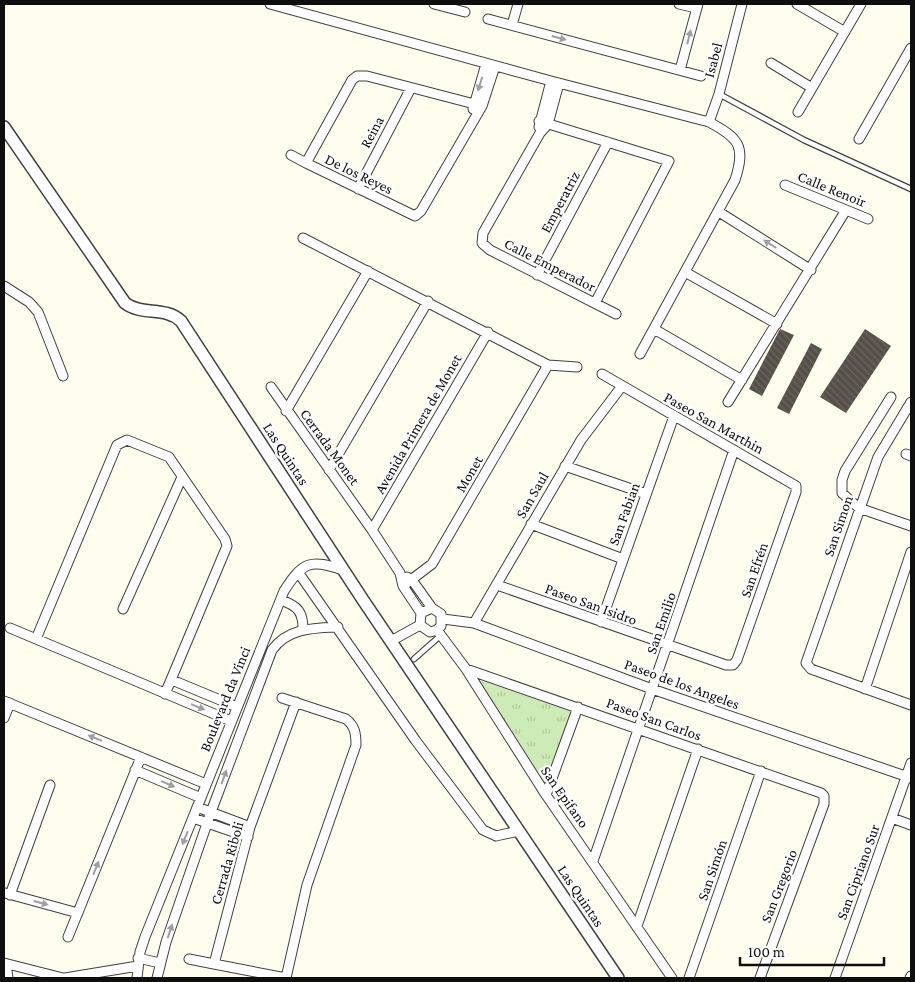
<svg xmlns="http://www.w3.org/2000/svg" width="915" height="982" font-family="'Crimson Pro',serif">
<style>
.park{fill:url(#park-tufts)}
.building{fill:url(#building-back-hatch)}
.lines{fill:none;stroke-linecap:round;stroke-linejoin:round}
.service-casing{stroke:#414141;stroke-width:7}
.minor-casing{stroke:#414141;stroke-width:11}
.tertiary-casing{stroke:#414141;stroke-width:14}
.service{stroke:#fff;stroke-width:4.5}
.minor{stroke:#fff;stroke-width:9}
.tertiary{stroke:#fff;stroke-width:11}
.oneway{fill:#9f9f9f}
.labels{text-anchor:middle;stroke-width:5;stroke-linejoin:round;paint-order:stroke}
.street-label{font-size:15px;fill:#0e0e0e;stroke:#fff}
</style>
<defs>
<pattern id="park-tufts" width="24" height="20" patternUnits="userSpaceOnUse" patternTransform="scale(1.25)"><rect width="24" height="20" fill="#cdebb6"/><path d="M3 7l-1-3M5 7V3M7 7l1-3M15 17l-1-3M17 17v-4M19 17l1-3" fill="none" stroke="#afc89b"/></pattern>
<pattern id="building-back-hatch" width="6" height="6" patternUnits="userSpaceOnUse" patternTransform="scale(1.25)"><rect width="6" height="6" fill="#57504a"/><path d="M-1 5l2 2M0 0l6 6M5-1l2 2" fill="none" stroke="#6a6560"/></pattern>
</defs>
<rect width="100%" height="100%" fill="#fffdee"/>
<!-- park -->
<path class="park" d="M481,681l93,27 -30,80 -68,-106z"/>
<!-- building -->
<path class="building" d="M780,329l14,6 -32,61 -13,-7z
M865,329l26,17 -45,67 -26,-16z
M811,343l11,6 -33,65 -12,-6z"/>
<g class="lines">
<!-- service casing -->
<g class="service-casing">
<path id="service" d="M719,94l85,46 107,49
M414,659l26,-23"/>
</g>
<!-- minor casing -->
<g class="minor-casing">
<path id="minor" d="M270,4l281,77 158,41c30,16 37,24 26,58l-95,174
M434,4l31,8
M679,4l17,4
M797,4l48,28
M488,19l213,57
M512,25l6,-21
M771,63l41,25
M680,70l18,-66
M559,83l-11,41 -8,9 -57,100 -1,10 8,7 126,64
M482,106l-115,-30h-10l-5,4 -46,83 109,53 6,-5 61,-105 13,-40
M473,109l13,-45
M798,112l63,-108
M539,121l130,40 -74,142
M709,122l10,-28 23,-90
M539,127l12,-46
M859,139l52,-91
M291,155l15,8
M785,185l83,34
M358,189l53,-101
M719,212l92,58
M303,238l245,127 29,2
M685,272l92,52
M537,275l71,-133
M4,286l25,16 9,10 25,64
M654,329l88,51
M271,387l101,143 28,43 3,13 18,27
M891,397l-46,74 -3,9v13l17,15 52,18
M728,402l118,-192
M911,402l-33,55 -72,206 5,6 100,36
M286,411l82,-140
M906,454l5,2
M565,466l81,28
M329,470l99,-169
M531,524l92,35
M372,530l116,-198
M298,572l118,169 67,89 13,6 23,-5
M407,577l5,3 20,28 9,6v12l-4,4 -7,2 -10,-7 1,-12 11,-5
M497,585l229,80h7l4,-5 59,-168v-6l-194,-112
M403,586l29,-22 116,-199
M281,600c17,6 22,12 22,29
M123,609l59,-132
M443,619l31,4 178,66 259,89
M601,622l73,-206
M474,623l107,-183 41,-54
M10,628l221,93
M437,630l29,39 80,126 126,183
M36,639l81,-194 10,-5 42,17 56,82 2,7 -62,148
M391,641l29,-16
M466,669l355,124 3,3v8l-64,174
M172,680l65,27
M865,689l46,-137
M282,698l64,21c9,7 10,15 10,26l-49,140 -21,93
M4,701l202,83
M4,718l6,-15
M135,770l66,28
M546,795l32,-88
M197,807l53,20
M193,818l55,19
M892,818l19,7
M593,861l141,-411
M5,893l73,20
M10,895l40,-110
M637,926l61,-177
M68,937l73,-180
M138,958l22,5
M189,959l25,5
M4,963l59,15
M6,964l2,14
M65,978l73,-12
M137,978l3,-26 5,-15 139,-346c19,-30 27,-32 59,-21
M157,978l9,-36 45,-130 61,-162c16,-22 41,-22 66,-23
M286,978l-72,-14 36,-137 46,-125
M689,978l72,-207
M835,978l76,-215
M910,978l1,-2"/>
</g>
<!-- tertiary casing -->
<g class="tertiary-casing">
<path id="tertiary" d="M4,127l121,176c17,13 40,3 56,18l182,279 255,378"/>
</g>
<!-- service -->
<use href="#service" class="service"/>
<!-- minor -->
<use href="#minor" class="minor"/>
<!-- tertiary -->
<use href="#tertiary" class="tertiary"/>
</g>
<!-- one-way arrows -->
<defs><path id="oneway-solid" d="M-6-.8H1V-3.2L6.5 0L1 3.2V.8H-6Z" transform="scale(1.25)"/></defs>
<g class="oneway">
<use href="#oneway-solid" transform="translate(689 37) rotate(-76)"/>
<use href="#oneway-solid" transform="translate(559 38) rotate(15)"/>
<use href="#oneway-solid" transform="translate(480 84) rotate(108)"/>
<use href="#oneway-solid" transform="translate(770 244) rotate(-148)"/>
<use href="#oneway-solid" transform="translate(198 707) rotate(22)"/>
<use href="#oneway-solid" transform="translate(95 738) rotate(-158)"/>
<use href="#oneway-solid" transform="translate(224 777) rotate(-70)"/>
<use href="#oneway-solid" transform="translate(168 784) rotate(23)"/>
<use href="#oneway-solid" transform="translate(185 838) rotate(112)"/>
<use href="#oneway-solid" transform="translate(96 868) rotate(-68)"/>
<use href="#oneway-solid" transform="translate(41 903) rotate(15)"/>
<use href="#oneway-solid" transform="translate(170 931) rotate(-71)"/>
</g>
<g class="labels">
<!-- street labels -->
<g class="street-label">
<text transform="translate(713 60) rotate(-75)" y="5">Isabel</text>
<text transform="translate(372 132) rotate(-62)" y="5">Reina</text>
<text transform="translate(359 174) rotate(26)" y="5">De los Reyes</text>
<text transform="translate(832 189) rotate(22)" y="5">Calle Renoir</text>
<text transform="translate(560 202) rotate(-62)" y="5">Emperatriz</text>
<text transform="translate(550 265) rotate(27)" y="5">Calle Emperador</text>
<text transform="translate(714 423) rotate(29)" y="5">Paseo San Marthin</text>
<text transform="translate(418 424) rotate(-60)" y="5">Avenida Primera de Monet</text>
<text transform="translate(330 447) rotate(54)" y="5">Cerrada Monet</text>
<text transform="translate(286 454) rotate(57)" y="5">Las Quintas</text>
<text transform="translate(469 474) rotate(-60)" y="5">Monet</text>
<text transform="translate(532 495) rotate(-60)" y="5">San Saul</text>
<text transform="translate(624 514) rotate(-70)" y="5">San Fabian</text>
<text transform="translate(838 526) rotate(-71)" y="5">San Simon</text>
<text transform="translate(754 570) rotate(-71)" y="5">San Efrén</text>
<text transform="translate(591 604) rotate(20)" y="5">Paseo San Isidro</text>
<text transform="translate(661 623) rotate(-71)" y="5">San Emilio</text>
<text transform="translate(682 684) rotate(20)" y="5">Paseo de los Angeles</text>
<text transform="translate(225 699) rotate(-68)" y="5">Boulevard da Vinci</text>
<text transform="translate(654 719) rotate(20)" y="5">Paseo San Carlos</text>
<text transform="translate(565 797) rotate(55)" y="5">San Epifano</text>
<text transform="translate(227 863) rotate(-74)" y="5">Cerrada Riboli</text>
<text transform="translate(712 870) rotate(-71)" y="5">San Simón</text>
<text transform="translate(858 872) rotate(-70)" y="5">San Cipriano Sur</text>
<text transform="translate(779 886) rotate(-69)" y="5">San Gregorio</text>
<text transform="translate(581 896) rotate(56)" y="5">Las Quintas</text>
</g>
</g>
<!-- border -->
<rect width="915" height="982" fill="none" stroke="#0e0e0e" stroke-width="10"/>
<!-- scale -->
<path d="M740 957v8h144v-8" fill="none" stroke="#0e0e0e" stroke-width="2.5"/>
<text x="748" y="957" font-size="15" fill="#0e0e0e" stroke="#ffffff" stroke-width="4" paint-order="stroke">100 m</text>
</svg>
